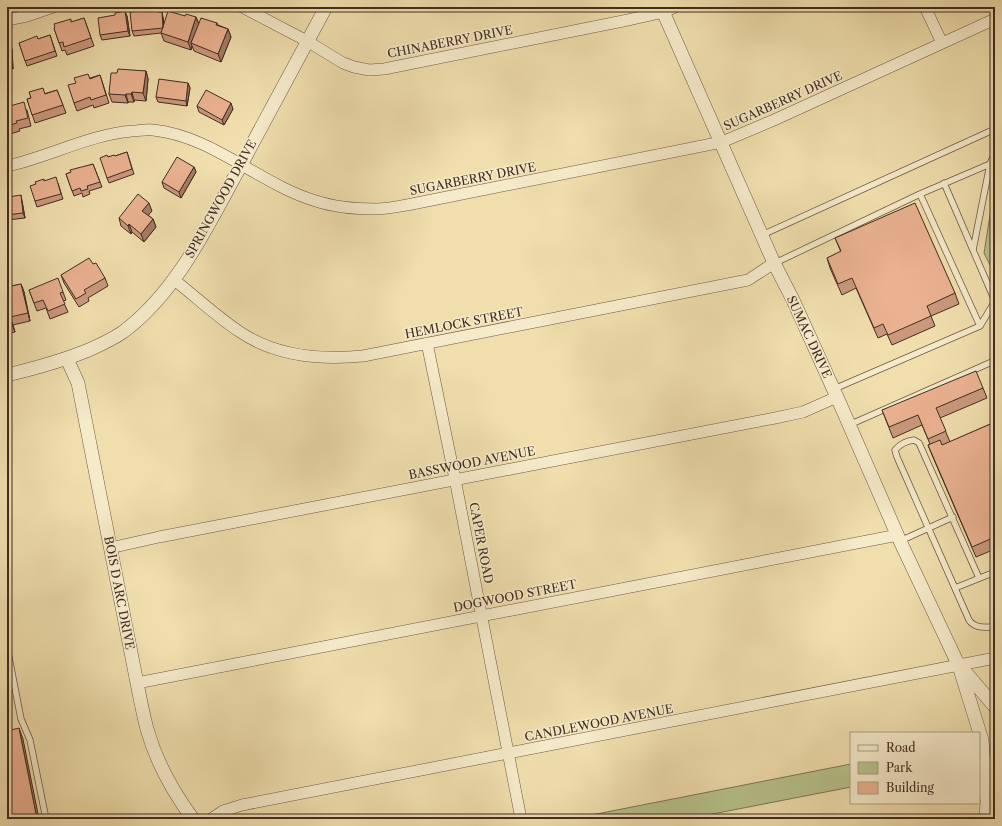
<svg xmlns="http://www.w3.org/2000/svg" width="1002" height="826" font-family="'Libre Caslon Text',serif">
<style>
.green{fill:#b7c28b;stroke:#7c7856}
.lines{fill:none;stroke-linecap:round;stroke-linejoin:round}
.service-casing{stroke:#6e5944;stroke-width:7}
.minor-casing{stroke:#6e5944;stroke-width:12}
.tertiary-casing{stroke:#6e5944;stroke-width:14}
.service{stroke:#f5eaca;stroke-width:5.5}
.minor{stroke:#f5eaca;stroke-width:11}
.tertiary{stroke:#f5eaca;stroke-width:13}
.wall{fill:#ca997d;stroke:#422d21}
.shaded-wall{fill:#a47d66;stroke:#422d21}
.building{fill:#ebb291;stroke:#422d21}
.labels{text-anchor:middle;stroke-width:3;stroke-linejoin:round;paint-order:stroke}
.street-label{font-size:12px;fill:#422d21;stroke:#f5eaca}
</style>
<rect width="100%" height="100%" fill="#f0dead"/>
<filter id="stains"><feTurbulence type="fractalNoise" baseFrequency=".005" numOctaves="4"/><feColorMatrix values="0 0 0 0 .2 0 0 0 0 .09 0 0 0 0 .02 0 0 0 .5 -.17"/></filter>
<radialGradient id="worn" r=".72"><stop offset=".6" stop-color="#630" stop-opacity="0"/><stop offset="1" stop-color="#630" stop-opacity=".3"/></radialGradient>
<!-- green -->
<path class="green" d="M995,184v91l-11,-22z
M851,764v23l-164,32h-116z"/>
<g class="lines">
<!-- service casing -->
<g class="service-casing">
<path id="service" d="M944,183l51,118 -15,25
M762,235l233,-106
M973,250l17,-86
M775,263l145,-69 70,-30 5,-11
M834,389l146,-63 -60,-132
M849,425l145,-64 1,3
M900,541l53,-24
M979,578l-60,-135 -5,-3c-8,1 -14,4 -19,10l2,7 72,163c6,9 16,7 26,7
M955,588l40,-16
M7,647l14,72 9,21 16,79"/>
</g>
<!-- minor casing -->
<g class="minor-casing">
<path id="minor" d="M242,7l65,34 36,22 11,4 15,3 15,-1 239,-48 41,-9 11,-5
M925,7l17,36
M7,20l20,-4 26,-9
M7,166c42,-9 81,-31 125,-35 7,0 14,-2 21,-1 60,6 106,54 163,71 18,6 40,8 60,8 12,0 24,-3 36,-5l310,-62 52,-22 221,-101
M173,279c22,17 44,38 67,53 37,25 81,28 123,24l385,-76 26,-17
M427,343l28,136 66,340
M110,548l49,-11 616,-119 28,-6 34,-15
M137,683l761,-148
M211,819l12,-8 19,-6 753,-147"/>
</g>
<!-- tertiary casing -->
<g class="tertiary-casing">
<path id="tertiary" d="M661,7l113,256 19,37 44,97 63,144 59,125 23,74 5,61 -1,18
M67,359l11,24 59,300c3,15 6,31 10,46 9,32 26,63 46,90
M7,375c29,-7 56,-14 84,-26 11,-5 22,-10 32,-17 55,-41 86,-109 118,-167 28,-53 57,-105 85,-158
M962,668l33,39"/>
</g>
<!-- service -->
<use href="#service" class="service"/>
<!-- minor -->
<use href="#minor" class="minor"/>
<!-- tertiary -->
<use href="#tertiary" class="tertiary"/>
</g>
<!-- wall -->
<path class="wall" d="M159,12l4,5 1,7 21,-8 11,1 3,7 18,-1 1,2 10,4 3,8 -10,25 -27,-11 -2,-5 -1,4 -27,-9 -3,-8 -27,3 -2,-5z
M127,16l3,20 -28,4 -2,-5z
M84,18l10,28 -27,9 -2,-5 -3,1 -8,-23z
M50,35l7,21 -30,10 -8,-23 19,-4z
M7,44l5,5 1,20h-6z
M146,71l2,8 -2,22 -12,-1v2h-6v1l-16,-1 -3,-8 8,-21z
M100,75l9,28 -15,5 -1,-3 -16,6 -3,-8 16,-25z
M188,83l2,5 -3,18 -29,-4 -2,-5z
M57,90l9,23 -31,10 -8,-24z
M7,95l4,11 16,4 4,16 -12,3 1,2 -13,4z
M197,106l36,3 -9,16 -25,-13z
M127,152l7,22 -25,9 -2,-5 1,-21 7,-1z
M93,164l9,23 -13,4 1,3 -7,3 -1,-4 -8,3 -8,-22z
M194,167l2,5 -15,26 -17,-10 -2,-6z
M44,181l14,2 5,16 -26,8 -2,-6z
M7,195l2,2 13,4 3,17 -18,2z
M152,211l-4,4 5,4 3,8 -12,15 -12,-10 -1,2 -10,-8 -2,-8z
M835,238l120,55 4,11 -28,12 4,10 -43,19 -5,-11 -9,4 -22,-50 -14,7 -12,-27 -3,-10 14,-6z
M93,264l12,14 3,8 -20,12 1,3 -10,6 -15,-24 -3,-8z
M21,284l3,8 6,29 -17,4 2,7 -8,2v-47z
M29,290l34,2 3,8 -3,1 5,11 -18,7 -4,-11 -9,3z
M983,388l4,10 -47,20 10,24 45,-20v127l-19,8 -44,-102 -4,-10 2,-1 -8,-19 -29,13 -11,-28z"/>
<!-- shaded-wall -->
<path class="shaded-wall" d="M125,11l2,5 3,20 -2,-5z
M162,12l1,5 2,16 -2,-5z
M196,17l3,8 -8,18 1,3 -1,4 -3,-8z
M228,29l3,8 -10,25 -3,-8z
M10,44l2,5 1,20 -1,-6z
M146,71l2,8 -2,22 -3,-8z
M188,83l2,5 -3,18 -1,-5z
M132,92l2,8v2l-3,-8z
M126,94l2,8v1l-3,-8z
M231,103l2,6 -9,16 -2,-5z
M194,167l2,5 -15,26 -2,-6z
M21,195l1,6 3,17 -2,-5z
M149,203l3,8 -7,8 -3,-8z
M153,219l3,8 -12,15 -3,-8z
M129,224l3,8 -1,2 -3,-8z
M21,284l3,8 6,29 -2,-8z
M10,317l3,8 2,7 -3,-8z
M19,728l4,11 16,80h-2z"/>
<!-- building -->
<path class="building" d="M158,9v3h4l1,16 -31,3 -2,-19z
M125,11l3,20 -28,4 -2,-17 17,-3v-2z
M168,11l17,5 1,-2 10,3 -8,25 -27,-9z
M84,18l7,20 -27,9 -1,-5 -4,1 -5,-15 1,-1 -1,-3 17,-5v3z
M201,18l16,5 -1,2 12,4 -10,25 -27,-11z
M50,35l5,16 -30,10 -6,-18 18,-7 1,3z
M7,44h3l2,19 -5,1z
M118,69l28,2 -3,22 -11,-1 -1,2h-5l-1,1 -16,-1 2,-21h6z
M88,74l2,5 10,-4 6,20 -15,5 -1,-3 -16,6 -6,-18 8,-2 -2,-5z
M159,79l29,4 -2,18 -30,-4z
M43,88l2,6 12,-4 6,15 -31,10 -5,-16 4,-1 -2,-6z
M206,90l25,13 -9,17 -25,-14z
M7,95l3,11 14,-4 4,16 -12,3 1,2 -10,3z
M127,152l5,17 -25,9 -7,-20 7,-3 1,2 6,-2 1,1z
M177,157l17,10 -15,25 -17,-10z
M93,164l7,18 -13,4 1,3 -7,2 -1,-3 -8,3 -6,-17 5,-2 -1,-2z
M56,177l5,17 -26,7 -5,-15 6,-2 -1,-2 9,-3v2z
M138,194l11,9 -7,8 11,8 -12,15 -12,-10 -1,2 -9,-8z
M7,195h1v2l13,-2 2,18 -16,2z
M915,203l40,90 -28,13 4,10 -43,19 -5,-11 -9,4 -22,-50 -14,6 -11,-26 14,-7 -6,-13z
M89,258l4,6 3,-1 9,15 -21,12 2,3 -10,6 -15,-24z
M58,278l5,14 -3,1 5,11 -17,7 -5,-11 -9,3 -5,-13z
M21,284l7,29 -18,4 2,7 -5,1v-38z
M976,371l7,17 -47,20 10,23 -18,8 -10,-24 -29,12 -7,-17z
M995,422v115l-23,10 -44,-102 12,-5 2,5z
M19,728l18,91h-30v-88z"/>
<g class="labels">
<!-- street labels -->
<g class="street-label">
<text transform="translate(450 42) rotate(-11)" y="4">CHINABERRY DRIVE</text>
<text transform="translate(783 101) rotate(-24)" y="4">SUGARBERRY DRIVE</text>
<text transform="translate(473 179) rotate(-11)" y="4">SUGARBERRY DRIVE</text>
<text transform="translate(221 199) rotate(-61)" y="4">SPRINGWOOD DRIVE</text>
<text transform="translate(464 323) rotate(-11)" y="4">HEMLOCK STREET</text>
<text transform="translate(809 337) rotate(65)" y="4">SUMAC DRIVE</text>
<text transform="translate(472 463) rotate(-11)" y="4">BASSWOOD AVENUE</text>
<text transform="translate(481 543) rotate(79)" y="4">CAPER ROAD</text>
<text transform="translate(119 593) rotate(79)" y="4">BOIS D ARC DRIVE</text>
<text transform="translate(515 596) rotate(-11)" y="4">DOGWOOD STREET</text>
<text transform="translate(599 723) rotate(-11)" y="4">CANDLEWOOD AVENUE</text>
</g>
</g>
<!-- margin -->
<rect width="1002" height="826" fill="none" stroke="#f0dead" stroke-width="24"/>
<rect x="8" y="8" width="986" height="810" fill="none" stroke="#422d21" stroke-width="2"/>
<rect x="12" y="12" width="978" height="802" fill="none" stroke="#422d21"/>
<!-- legend -->
<rect x="850" y="732" width="130" height="72" fill="#f5eaca" stroke="#ad9e86"/>
<rect x="858" y="745" width="20" height="6" fill="#f5eaca" stroke="#ad9e86"/>
<text x="886" y="752" font-size="12" fill="#422d21">Road</text>
<rect x="858" y="762" width="20" height="12" fill="#b7c28b" stroke="#ad9e86"/>
<text x="886" y="772" font-size="12" fill="#422d21">Park</text>
<rect x="858" y="782" width="20" height="12" fill="#ebb291" stroke="#ad9e86"/>
<text x="886" y="792" font-size="12" fill="#422d21">Building</text>
<rect width="100%" height="100%" filter="url(#stains)"/>
<rect width="100%" height="100%" fill="url(#worn)"/>
</svg>
